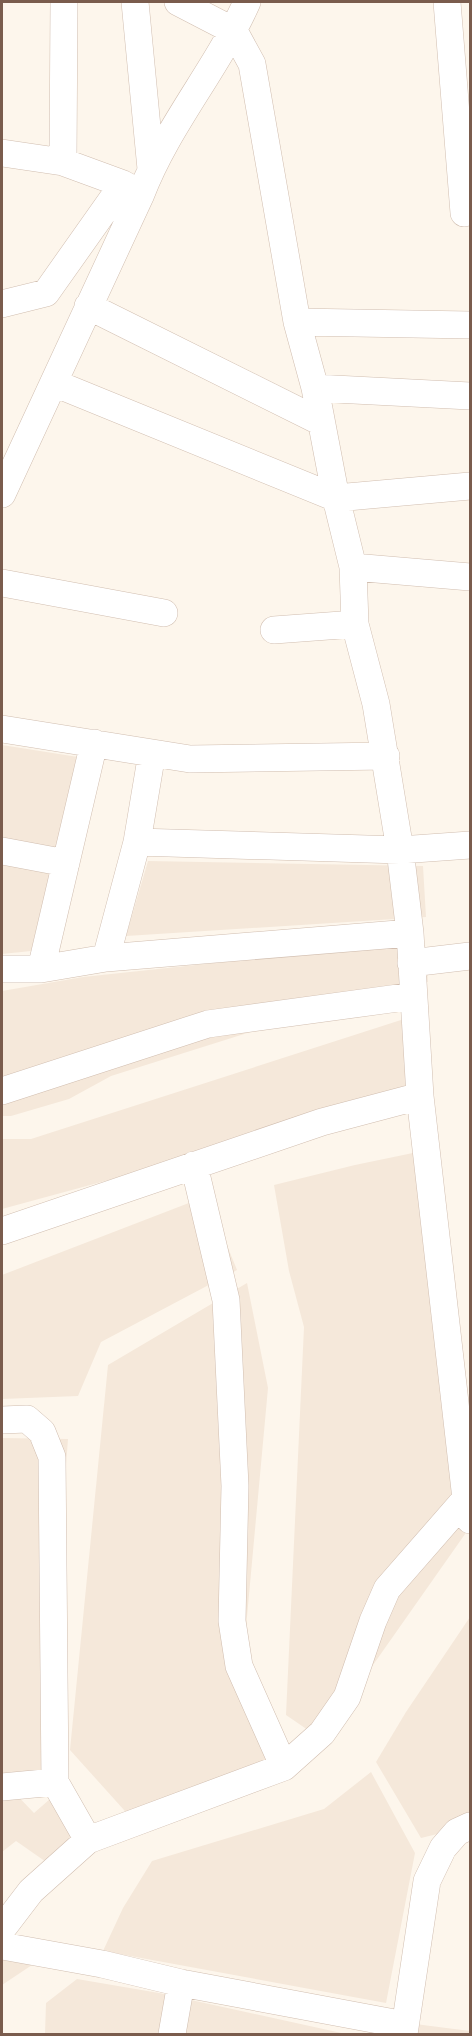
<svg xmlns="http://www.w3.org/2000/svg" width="472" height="2036" font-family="'Varela Round',sans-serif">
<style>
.residential{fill:#f5e8da}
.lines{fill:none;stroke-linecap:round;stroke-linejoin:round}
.street-casing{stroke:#d1beb0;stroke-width:28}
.street{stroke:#fff;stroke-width:27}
</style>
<rect width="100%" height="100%" fill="#fdf6ec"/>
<!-- residential -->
<path class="residential" d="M2,745l76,12 -47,194 -29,3z
M148,861l275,5 3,51 -300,19z
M425,945l3,37 -73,17 -244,77 -42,23 -58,17h-9v-125l81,-14 150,-16z
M429,1011l-1,74 -209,65 -217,59v-70h29z
M437,1148l33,261v118l-149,212 -35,-24 18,-388 -15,-56 -15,-86 81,-20z
M207,1196l30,74 -136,72 -23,54 -76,3v-124z
M247,1283l21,105 -26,283 37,88 -146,61 -63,-70 38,-385z
M2,1438l66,1 -25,333 -41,4z
M470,1617v209l-49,12 -45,-76 30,-50z
M371,1772l44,81 -29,150 -283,-52 20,-43 29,-47 172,-52z
M9,1787l25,26 16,-14 39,31 -27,43 -46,-32 -14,11v-56z
M2,1951l33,12 -33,22z
M77,1979l82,14 187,41h-301l1,-31z
M415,2024l55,7v3h-57z"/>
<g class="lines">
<!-- street casing -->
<g class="street-casing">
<path id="street" d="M135,2l16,167
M178,2l56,29 18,33 45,258 18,66 21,110 17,69 2,57 21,80 24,146 10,83 10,163 46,403 4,21
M447,2l17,211
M2,153l61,9 60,22 15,8
M63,162l1,-160
M2,304l44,-11 77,-109
M88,306l233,116
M297,322l173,3
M54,383l282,115 134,-12
M315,388l155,8
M2,494l139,-300c26,-68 76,-125 106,-192
M353,567l117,10
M2,583l162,30
M274,630l81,-6
M2,729l188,30 196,-3
M137,842l263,8 70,-5
M2,851l64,12
M106,958l31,-116 15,-89
M411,963l59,-7
M2,969h39l65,-11 304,-25
M41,969l53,-226
M2,1091l206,-67 205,-28
M194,1165l32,135 9,186 -3,135 7,45 45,101
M2,1231l320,-109 98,-26
M2,1420l25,-1 15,13 10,25 3,325 33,58
M2,1787l53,-5
M2,1929l29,-38 57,-51 196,-73 38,-34 25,-36 26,-76 14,-32 83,-95
M2,1946l100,18 79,19 -9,51
M181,1983l224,42
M404,2034l23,-153 16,-33 14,-16 13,-6"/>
</g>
<!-- street -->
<use href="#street" class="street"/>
</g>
<!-- border -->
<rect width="472" height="2036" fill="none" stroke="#7a5c4d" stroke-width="6"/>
</svg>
